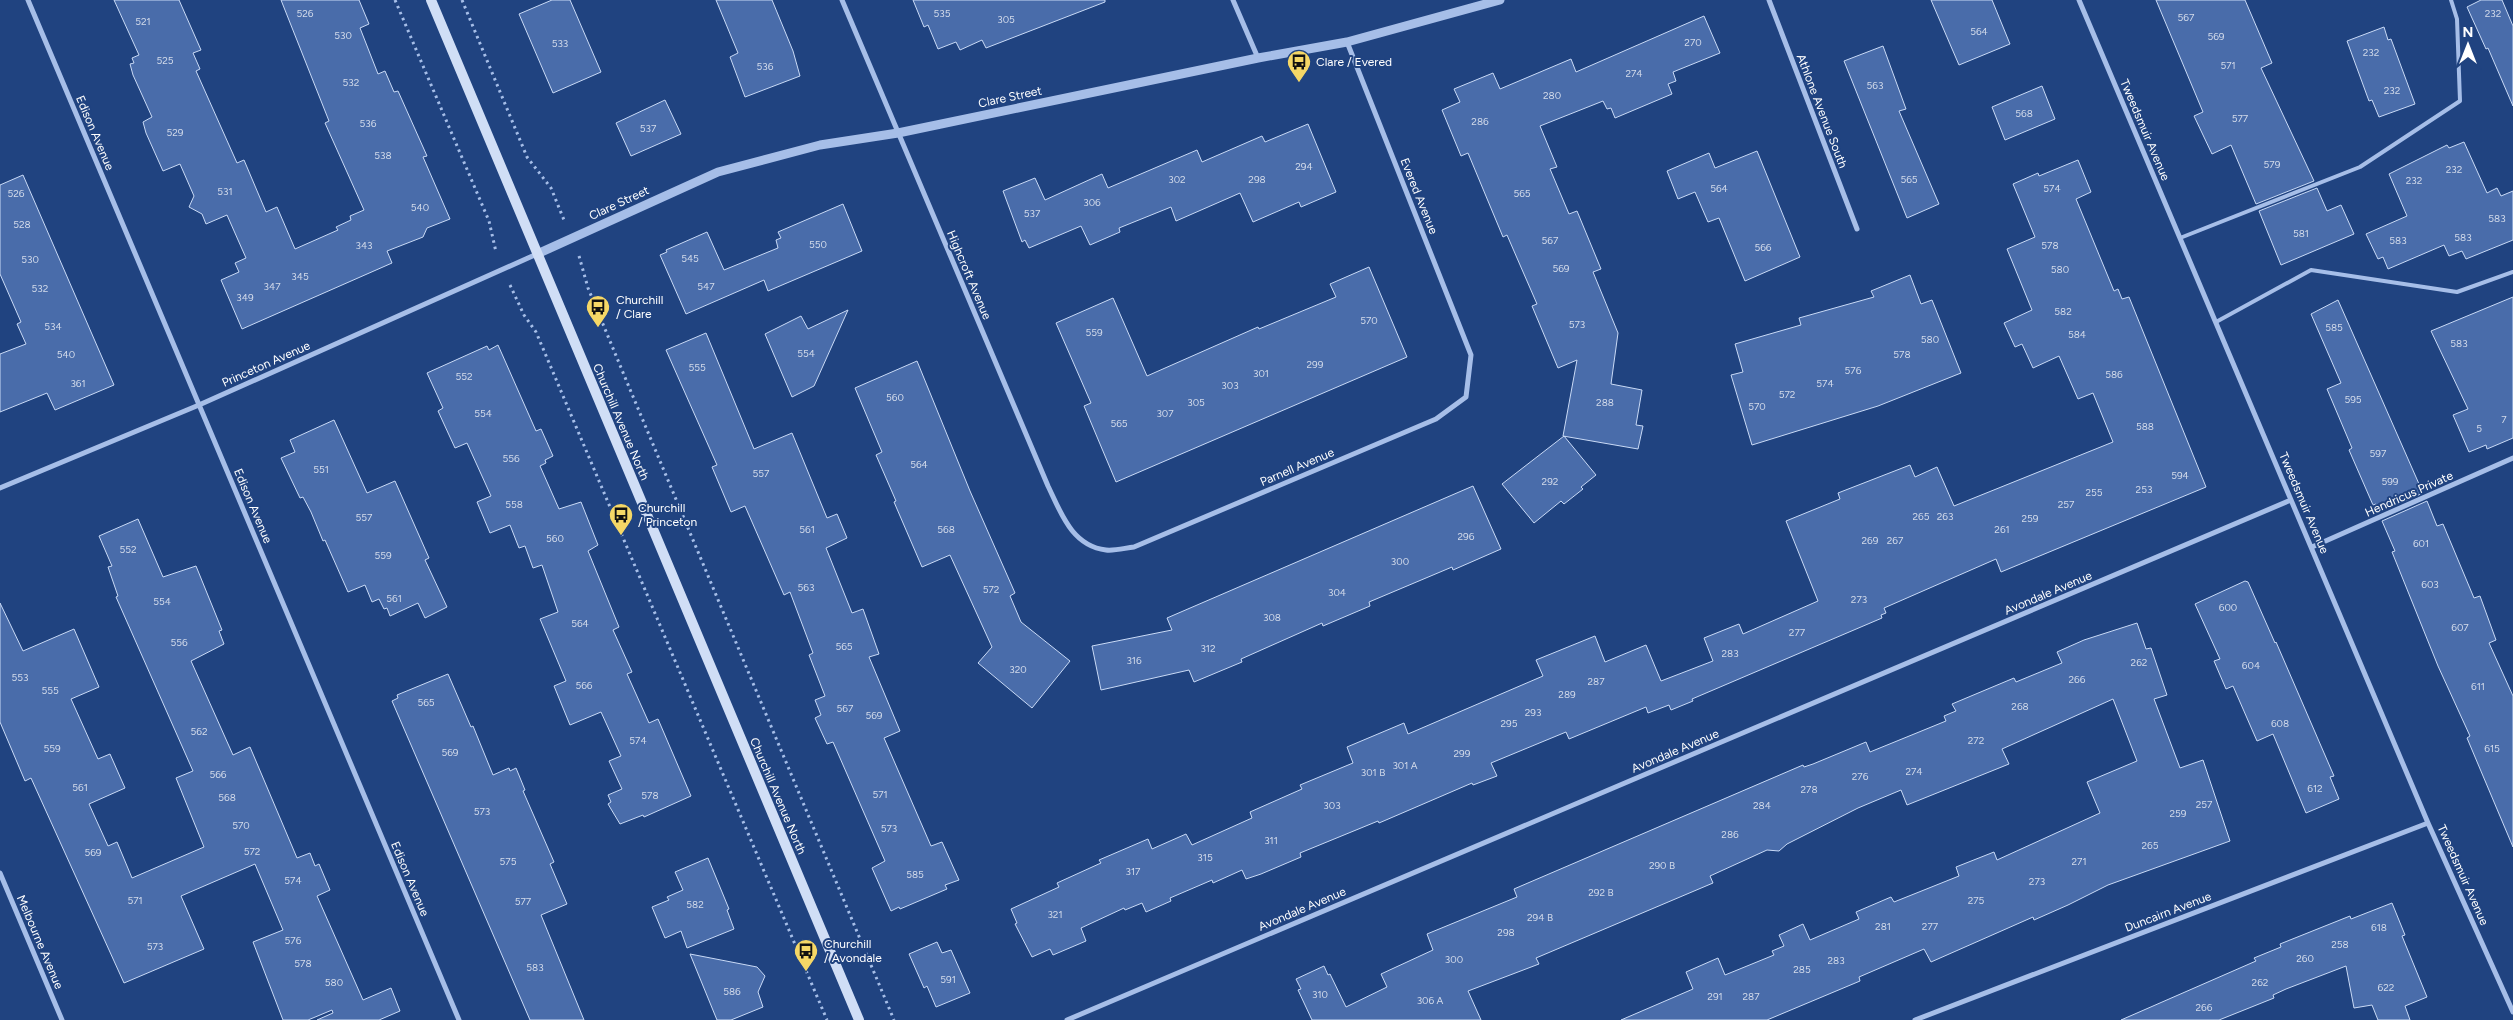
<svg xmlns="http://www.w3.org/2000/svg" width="2513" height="1020" font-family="Figtree,sans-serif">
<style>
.building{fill:#496caa;stroke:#c9daf6}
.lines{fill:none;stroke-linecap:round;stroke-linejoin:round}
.path{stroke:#a6bee8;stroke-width:3;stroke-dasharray:2.5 4;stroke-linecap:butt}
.service{stroke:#a6bee8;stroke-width:4}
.minor{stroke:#a6bee8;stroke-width:5}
.tertiary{stroke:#a6bee8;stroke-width:9}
.secondary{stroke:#d0def6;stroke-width:10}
.labels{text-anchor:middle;stroke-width:4;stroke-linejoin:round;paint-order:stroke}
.number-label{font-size:10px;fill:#d2daea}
.poi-label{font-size:12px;fill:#fff;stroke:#204380;text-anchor:start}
.street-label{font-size:12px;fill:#fff;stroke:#204380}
</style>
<rect width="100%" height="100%" fill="#204380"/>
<!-- building -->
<path class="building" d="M114,0h65l22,50 -8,3 7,16 -4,2 41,92 7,-3 22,52 11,-5 18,42 43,-19 -2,-3 15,-7 -1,-4 14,-6 -39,-87 4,-2 -48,-121h78l10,24 -9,4 18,46 7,-3 9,21 4,-1 29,65 -4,1 27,62 -23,9 -4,9 -36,14 5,12 -150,66 -21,-49 18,-8 -4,-9 11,-5 -19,-43 -21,9 -4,-10 -13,-7 5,-11 -14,-32 -17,7 -17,-38 -3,-11 9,-5 -19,-42 -3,-11 4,-1 -2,-5 7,-3z
M552,0h18l31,72 -48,21 -34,-79z
M716,0h56l21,51 7,25 -55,21 -15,-40 8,-4z
M913,0h192v2l-119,46 -4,-8 -22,10 -4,-8 -18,7 -10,-24 -4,2z
M1931,0h61l18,44 -51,21z
M2156,0h89l27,63 -11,5 53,113 -58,23 -25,-59 -19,9 -18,-38 9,-4z
M2481,0h21l11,26v80l-25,-58 -2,1 -19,-42z
M1704,16l16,37 -47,19 3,9 -8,3 4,10 -57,24 -4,-10 -4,1 -4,-8 -63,25 17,41 -7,2 19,45 8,-3 24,58 -8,3 25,61 -7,51 31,6 -6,35 7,1 -5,23 -75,-13 14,-76 -19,8 -26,-62 5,-2 -30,-69 -4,2 -35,-84 -7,3 -19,-46 18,-8 -6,-13 39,-16 7,16 71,-30 5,13z
M2384,27l4,13 3,-1 24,65 -36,13 -7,-17 -3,1 -22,-60z
M1883,46l23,63 -7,2 40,93 -32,14 -63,-157z
M2042,86l13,33 -50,21 -13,-33z
M665,100l16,34 -50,22 -15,-33z
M1308,124l28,68 -35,15 -2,-5 -46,20 -13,-29 -64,28 -5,-14 -52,21 1,4 -30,13 -9,-19 -52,22 -4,-8 -3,2 -19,-51 32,-13 10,22 57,-26 6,14 89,-38 5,12 60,-26 3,6z
M2464,142l23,51 10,-5 4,8 12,-5v49l-47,19 -4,-8 -13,5 -5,-11 -56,24 -5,-12 -5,2 -12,-25 41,-18 -18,-42 58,-29 2,3z
M1757,151l43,106 -55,24 -26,-63 -11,4 -13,-30 -17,7 -11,-28 42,-18 6,15z
M2078,160l13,32 -15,7 38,92 4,-2 4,10 7,-2 77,190 -205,85 -5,-13 -112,49 2,5 -5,2 1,3 -190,81 1,2 -22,9 -2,-5 -21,8 -2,-6 -77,32 -3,-7 -75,31 6,13 -24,9 -1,-2 -93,40 -1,-2 -78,32 1,4 -40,17 -15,5 -4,-9 -29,13 -1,-3 -42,18 1,3 -25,11 -4,-9 -17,7 -1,-2 -43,20 5,13 -33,14 -3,-6 -18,8 -17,-33 2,-1 -6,-14 48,-22 -2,-4 44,-20 -2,-3 49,-21 4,10 34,-15 6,11 60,-27 -2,-6 52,-23 -2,-4 53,-22 -6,-16 57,-24 4,11 135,-58 -7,-16 59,-24 10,26 41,-17 15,36 52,-20 -9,-23 35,-14 4,10 75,-33 -32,-80 54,-22 -2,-6 72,-28 5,12 22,-10 17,39 159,-64 -20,-49 -15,6 -19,-43 -26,12 -11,-24 -7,3 -11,-24 28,-13 -25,-61 28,-12 -22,-53 25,-11 1,3z
M23,175l91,210 -59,25 -8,-17 -47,19v-58l26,-10 -9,-20 4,-2 -21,-48v-89z
M2317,188l10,23 14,-6 13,29 -73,31 -22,-54z
M843,204l19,47 -94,40 -4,-11 -78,34 -26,-59 7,-3 -1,-2 41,-18 17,38 54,-22 -2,-8 5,-2 -3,-6z
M1369,267l38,90 -291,125 -32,-76 7,-3 -35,-80 57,-25 34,78 111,-49 1,2 77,-32 -6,-13z
M1910,275l11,29 11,-4 29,73 -83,33 -126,39 -21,-70 12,-3 -8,-28 66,-19 -2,-7 75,-21 -3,-6z
M2513,297v141l-26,11 -1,-4 -17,7 -16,-37 15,-6 -37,-78z
M2338,300l85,193 -44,19 -3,-8 -3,1 -24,-55 3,-2 -25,-59 14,-6 -30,-69z
M848,310l-34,76 -22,11 -27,-63 36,-18 7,13z
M706,333l48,116 38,-16 35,85 10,-4 10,24 -21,10 26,65 11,-4 16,45 -10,3 31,74 -16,7 47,108 11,-4 17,38 -14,5 2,4 -47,20 -1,-2 -8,4 -19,-43 13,-7 -52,-119 -6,2 -12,-26 6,-3 -6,-15 10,-4 -16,-41 4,-2 -23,-61 -6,3 -39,-89 -14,6 -19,-45 5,-2 -51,-115z
M498,345l38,86 5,-2 12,27 -8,4 1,3 -6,3 19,43 22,-7 17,43 -10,6 31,76 -6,3 19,42 -5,2 22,49 9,-4 33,77 -47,21 -1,-2 -23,9 -12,-20 3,-2 -3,-7 14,-6 -13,-28 12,-5 -20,-44 -31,13 -16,-39 12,-5 -26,-62 18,-7 -16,-47 -9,3 -8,-22 -6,2 -9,-23 -20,8 -13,-31 14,-6 -24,-53 -12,5 -17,-37 5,-3 -16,-35 60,-27 2,4z
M917,361l53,130 45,102 -5,3 11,26 49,39 -38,47 -54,-45 14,-16 -42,-92 -28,12 -28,-65 2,-1 -20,-46 6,-3 -27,-64z
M334,420l33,73 28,-12 34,77 -4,2 22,47 -22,11 -7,-15 -28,13 -3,-8 -3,1 -5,-10 -7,3 -7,-17 -17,7 -23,-52 -2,1 -12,-29 -8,-15 -3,1 -19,-40 14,-6 -5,-12z
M1564,436l32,39 -15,12 2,2 -19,15 -3,-3 -27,22 -32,-39z
M1473,486l28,63 -48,21 -1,-3 -83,35 1,4 -47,20 -1,-3 -81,36 1,3 -48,20 -5,-12 -88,20 -9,-44 80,-16 -5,-12z
M2427,501l10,25 6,-2 31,74 6,-2 16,44 -7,3 24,53v151l-46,-109 3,-2 -32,-70 -46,-114 3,-1 -13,-30z
M138,519l25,58 33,-11 26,64 -3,1 5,13 -33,17 42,94 17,-8 47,111 13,-5 5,13 4,-2 11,26 -13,6 46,104 28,-12 9,23 -21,9h-62l16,-7 -1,-3 -24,10h-25l-30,-78 30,-12 -28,-66 -74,32 23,53 -80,34 -93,-205 -6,3 -25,-59v-119l23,48 51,-22 25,58 -28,12 27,60 12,-5 15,34 -36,16 19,42 9,-4 15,36 72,-31 -28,-69 17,-7 -77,-174 2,-1 -10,-29 4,-1 -13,-30z
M2245,581l3,1 27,61 1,-1 58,134 -4,1 9,22 -33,14 -33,-79 -16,7 -24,-55 -7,3 -12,-28 6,-2 -25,-55z
M2137,623l9,26 5,-1 16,47 -13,4 26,69 23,-8 27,81 -122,44 -40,20 -34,15 -1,-3 -102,45 -7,-13 -65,28 1,4 -93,39h-146l72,-31 -7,-17 32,-14 7,17 49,-20 -2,-4 12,-5 -5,-11 24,-11 7,16 49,-21 -3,-7 35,-15 3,5 65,-26 -3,-9 38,-15 3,8 103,-47 -13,-31 50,-21 -24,-62 -111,50 7,15 -102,41 -6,-15 -43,18 -71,36 -8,7 -12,-1 -57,26 3,7 -177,75 3,6 -71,27 13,29h-169l-14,-30 3,-1 -5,-10 28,-13 4,9 2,-1 16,33 41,-20 -6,-13 52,-24 -6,-16 90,-37 -3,-8 289,-124 1,2 9,-3 53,-22 4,10 76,-31 -2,-5 12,-5 -4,-7 62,-26 2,4 46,-19 -5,-11 27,-12z
M448,674l23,53 2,-1 20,49 16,-7 1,3 6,-3 9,22 -2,1 31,71 -4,2 17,40 -26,11 43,105h-54l-138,-319 6,-3 -1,-3z
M708,858l21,51 -2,1 7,19 -47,19 -6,-17 -16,7 -13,-31 17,-7 -2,-3 16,-7 -8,-18z
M2392,903l13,32 -3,1 25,61 -22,9 5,14h-32l-6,-15 -18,3 -8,-42 -60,23 -13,6 1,3 -55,22h-98l135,-59 -2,-3 27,-11 -1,-3 70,-28 1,3z
M937,942l5,11 9,-3 19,43 -34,14 -9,-21 -3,2 -15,-34z
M690,954l67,13 8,9 -7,16 5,15 -32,13h-14z"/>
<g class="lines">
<!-- path -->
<path class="path" d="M395,0l94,221 7,31
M462,0l65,157 24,31 13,32
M579,256l9,32 41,99 265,633
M510,285l14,30 12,17 291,688"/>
<!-- service -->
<path class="service" d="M2180,238l180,-71 100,-66 -3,-82 -6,-19
M2216,322l95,-52 146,22 56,-20"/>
<!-- minor -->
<path class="minor" d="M28,0l431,1020
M842,0l206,486c13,27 24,60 58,64 9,1 19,-2 28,-3l302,-128 30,-22 5,-42 -124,-313
M1233,0l25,58
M1769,0l88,229
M2079,0l349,823 85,189
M0,488l199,-83 338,-151
M2312,547l201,-89
M0,873l62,147
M1067,1020l1224,-520
M1915,1020l513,-197"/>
<!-- tertiary -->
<path class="tertiary" d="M537,254l181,-82 102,-27 78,-12 360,-75 89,-16 153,-42"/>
<!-- secondary -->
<path class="secondary" d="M431,0l428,1020"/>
</g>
<!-- icons -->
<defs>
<g id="bus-pin" transform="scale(1.25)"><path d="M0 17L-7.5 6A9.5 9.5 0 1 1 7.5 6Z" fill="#f5d766" stroke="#204380"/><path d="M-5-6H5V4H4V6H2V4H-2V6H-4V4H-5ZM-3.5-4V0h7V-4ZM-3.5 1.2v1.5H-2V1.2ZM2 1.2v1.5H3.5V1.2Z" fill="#111"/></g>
</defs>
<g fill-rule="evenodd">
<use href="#bus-pin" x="1299" y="62"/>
<use href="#bus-pin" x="598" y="307"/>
<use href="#bus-pin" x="621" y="515"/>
<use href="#bus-pin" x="806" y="951"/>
</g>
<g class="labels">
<!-- number labels -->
<g class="number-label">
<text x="305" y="17">526</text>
<text x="942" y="17">535</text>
<text x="2493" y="17">232</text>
<text x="2186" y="21">567</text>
<text x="1006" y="23">305</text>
<text x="143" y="25">521</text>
<text x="1979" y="35">564</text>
<text x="343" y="39">530</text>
<text x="2216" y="40">569</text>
<text x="1693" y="46">270</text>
<text x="560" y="47">533</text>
<text x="2371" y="56">232</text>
<text x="165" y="64">525</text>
<text x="2228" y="69">571</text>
<text x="765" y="70">536</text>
<text x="1634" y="77">274</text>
<text x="351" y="86">532</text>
<text x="1875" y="89">563</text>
<text x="2392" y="94">232</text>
<text x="1552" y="99">280</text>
<text x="2024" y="117">568</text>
<text x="2240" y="122">577</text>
<text x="1480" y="125">286</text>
<text x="368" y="127">536</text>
<text x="648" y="132">537</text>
<text x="175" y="136">529</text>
<text x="383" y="159">538</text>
<text x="2272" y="168">579</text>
<text x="1304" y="170">294</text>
<text x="2454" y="173">232</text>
<text x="1177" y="183">302</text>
<text x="1257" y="183">298</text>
<text x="1909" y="183">565</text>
<text x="2414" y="184">232</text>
<text x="1719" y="192">564</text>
<text x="2052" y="192">574</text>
<text x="225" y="195">531</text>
<text x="16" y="197">526</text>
<text x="1522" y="197">565</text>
<text x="1092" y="206">306</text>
<text x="420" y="211">540</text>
<text x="1032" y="217">537</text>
<text x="2497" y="222">583</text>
<text x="22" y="228">528</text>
<text x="2301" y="237">581</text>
<text x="2463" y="241">583</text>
<text x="1550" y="244">567</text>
<text x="2398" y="244">583</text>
<text x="818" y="248">550</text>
<text x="364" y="249">343</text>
<text x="2050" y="249">578</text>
<text x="1763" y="251">566</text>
<text x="690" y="262">545</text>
<text x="30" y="263">530</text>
<text x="1561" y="272">569</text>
<text x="2060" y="273">580</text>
<text x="300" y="280">345</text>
<text x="272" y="290">347</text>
<text x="706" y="290">547</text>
<text x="40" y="292">532</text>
<text x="245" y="301">349</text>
<text x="2063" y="315">582</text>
<text x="1369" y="324">570</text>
<text x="1577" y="328">573</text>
<text x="53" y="330">534</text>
<text x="2334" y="331">585</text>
<text x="1094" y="336">559</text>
<text x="2077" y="338">584</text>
<text x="1930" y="343">580</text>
<text x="2459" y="347">583</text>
<text x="806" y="357">554</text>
<text x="66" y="358">540</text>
<text x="1902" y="358">578</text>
<text x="1315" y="368">299</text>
<text x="697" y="371">555</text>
<text x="1853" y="374">576</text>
<text x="1261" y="377">301</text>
<text x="2114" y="378">586</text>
<text x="464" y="380">552</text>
<text x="78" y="387">361</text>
<text x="1825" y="387">574</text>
<text x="1230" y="389">303</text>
<text x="1787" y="398">572</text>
<text x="895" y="401">560</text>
<text x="2353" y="403">595</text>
<text x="1196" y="406">305</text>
<text x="1605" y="406">288</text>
<text x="1757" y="410">570</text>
<text x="483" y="417">554</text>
<text x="1165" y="417">307</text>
<text x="2504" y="423">7</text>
<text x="1119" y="427">565</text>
<text x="2145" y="430">588</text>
<text x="2479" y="432">5</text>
<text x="2378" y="457">597</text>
<text x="511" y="462">556</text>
<text x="919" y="468">564</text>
<text x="321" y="473">551</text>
<text x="761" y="477">557</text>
<text x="2180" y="479">594</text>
<text x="1550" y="485">292</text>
<text x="2390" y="485">599</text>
<text x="2144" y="493">253</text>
<text x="2094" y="496">255</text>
<text x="514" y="508">558</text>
<text x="2066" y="508">257</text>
<text x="1921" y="520">265</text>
<text x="1945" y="520">263</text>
<text x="364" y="521">557</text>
<text x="2030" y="522">259</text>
<text x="807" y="533">561</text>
<text x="946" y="533">568</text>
<text x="2002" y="533">261</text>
<text x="1466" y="540">296</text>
<text x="555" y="542">560</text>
<text x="1870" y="544">269</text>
<text x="1895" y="544">267</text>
<text x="2421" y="547">601</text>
<text x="128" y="553">552</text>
<text x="383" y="559">559</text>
<text x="1400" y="565">300</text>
<text x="2430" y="588">603</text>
<text x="806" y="591">563</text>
<text x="991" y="593">572</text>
<text x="1337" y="596">304</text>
<text x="394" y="602">561</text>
<text x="1859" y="603">273</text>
<text x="162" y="605">554</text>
<text x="2228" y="611">600</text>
<text x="1272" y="621">308</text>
<text x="580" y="627">564</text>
<text x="2460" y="631">607</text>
<text x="1797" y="636">277</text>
<text x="179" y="646">556</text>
<text x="844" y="650">565</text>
<text x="1208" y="652">312</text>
<text x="1730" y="657">283</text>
<text x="1134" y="664">316</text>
<text x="2139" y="666">262</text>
<text x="2251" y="669">604</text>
<text x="1018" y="673">320</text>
<text x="20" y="681">553</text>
<text x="2077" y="683">266</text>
<text x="1596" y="685">287</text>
<text x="584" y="689">566</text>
<text x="2478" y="690">611</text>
<text x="50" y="694">555</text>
<text x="1567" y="698">289</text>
<text x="426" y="706">565</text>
<text x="2020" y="710">268</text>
<text x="845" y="712">567</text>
<text x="1533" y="716">293</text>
<text x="874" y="719">569</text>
<text x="1509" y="727">295</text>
<text x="2280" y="727">608</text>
<text x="199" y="735">562</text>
<text x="638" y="744">574</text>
<text x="1976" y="744">272</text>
<text x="52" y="752">559</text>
<text x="2492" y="752">615</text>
<text x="450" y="756">569</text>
<text x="1462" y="757">299</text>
<text x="1405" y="769">301 A</text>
<text x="1914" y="775">274</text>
<text x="1373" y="776">301 B</text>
<text x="218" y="778">566</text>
<text x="1860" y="780">276</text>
<text x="80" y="791">561</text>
<text x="2315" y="792">612</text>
<text x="1809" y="793">278</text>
<text x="880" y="798">571</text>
<text x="650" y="799">578</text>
<text x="227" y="801">568</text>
<text x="2204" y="808">257</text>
<text x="1332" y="809">303</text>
<text x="1762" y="809">284</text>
<text x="482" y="815">573</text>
<text x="2178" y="817">259</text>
<text x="241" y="829">570</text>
<text x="889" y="832">573</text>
<text x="1730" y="838">286</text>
<text x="1271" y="844">311</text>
<text x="2150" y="849">265</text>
<text x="252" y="855">572</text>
<text x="93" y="856">569</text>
<text x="1205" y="861">315</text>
<text x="508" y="865">575</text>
<text x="2079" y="865">271</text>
<text x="1662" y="869">290 B</text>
<text x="1133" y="875">317</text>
<text x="915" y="878">585</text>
<text x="293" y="884">574</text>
<text x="2037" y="885">273</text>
<text x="1601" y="896">292 B</text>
<text x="135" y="904">571</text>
<text x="1976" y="904">275</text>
<text x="523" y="905">577</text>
<text x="695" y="908">582</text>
<text x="1055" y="918">321</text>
<text x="1540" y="921">294 B</text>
<text x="1883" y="930">281</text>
<text x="1930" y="930">277</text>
<text x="2379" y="931">618</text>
<text x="1506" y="936">298</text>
<text x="293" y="944">576</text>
<text x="2340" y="948">258</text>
<text x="155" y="950">573</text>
<text x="2305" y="962">260</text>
<text x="1454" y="963">300</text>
<text x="1836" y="964">283</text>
<text x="303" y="967">578</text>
<text x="535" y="971">583</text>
<text x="1802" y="973">285</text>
<text x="948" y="983">591</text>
<text x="334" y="986">580</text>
<text x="2260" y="986">262</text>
<text x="2386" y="991">622</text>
<text x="732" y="995">586</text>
<text x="1320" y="998">310</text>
<text x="1715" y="1000">291</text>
<text x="1751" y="1000">287</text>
<text x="1430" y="1004">306 A</text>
<text x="2204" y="1011">266</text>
</g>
<!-- poi labels -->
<g class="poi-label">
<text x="1316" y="66">Clare / Evered</text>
<text x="616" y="304">Churchill<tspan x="616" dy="14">/ Clare</tspan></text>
<text x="638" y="512">Churchill<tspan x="638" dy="14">/ Princeton</tspan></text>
<text x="824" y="948">Churchill<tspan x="824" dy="14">/ Avondale</tspan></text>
</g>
<!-- street labels -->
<g class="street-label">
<text transform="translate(1010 97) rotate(-12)" y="4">Clare Street</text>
<text transform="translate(1822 111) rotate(69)" y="4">Athlone Avenue South</text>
<text transform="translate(2145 130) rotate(67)" y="4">Tweedsmuir Avenue</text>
<text transform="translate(95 133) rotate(67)" y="4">Edison Avenue</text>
<text transform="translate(1419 196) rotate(68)" y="4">Evered Avenue</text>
<text transform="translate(619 203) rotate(-25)" y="4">Clare Street</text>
<text transform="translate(969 275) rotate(67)" y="4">Highcroft Avenue</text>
<text transform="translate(266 364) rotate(-24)" y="4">Princeton Avenue</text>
<text transform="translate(621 422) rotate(67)" y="4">Churchill Avenue North</text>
<text transform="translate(1297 467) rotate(-23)" y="4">Parnell Avenue</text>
<text transform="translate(2409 494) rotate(-24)" y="4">Hendricus Private</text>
<text transform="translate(2304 503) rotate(67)" y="4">Tweedsmuir Avenue</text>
<text transform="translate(253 506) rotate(67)" y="4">Edison Avenue</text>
<text transform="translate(2048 593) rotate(-23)" y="4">Avondale Avenue</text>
<text transform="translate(1675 751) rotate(-23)" y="4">Avondale Avenue</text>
<text transform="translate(778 796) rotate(67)" y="4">Churchill Avenue North</text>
<text transform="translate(2463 875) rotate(66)" y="4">Tweedsmuir Avenue</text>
<text transform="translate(410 879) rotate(67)" y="4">Edison Avenue</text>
<text transform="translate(1302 909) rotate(-23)" y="4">Avondale Avenue</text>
<text transform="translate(2168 912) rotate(-21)" y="4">Duncairn Avenue</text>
<text transform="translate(40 942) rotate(67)" y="4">Melbourne Avenue</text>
</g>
</g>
<!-- north arrow -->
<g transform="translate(2468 45)" stroke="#204380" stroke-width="4" paint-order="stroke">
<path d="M0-4L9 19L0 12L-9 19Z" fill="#ffffff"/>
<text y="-8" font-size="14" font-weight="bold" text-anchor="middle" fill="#ffffff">N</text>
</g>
</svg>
